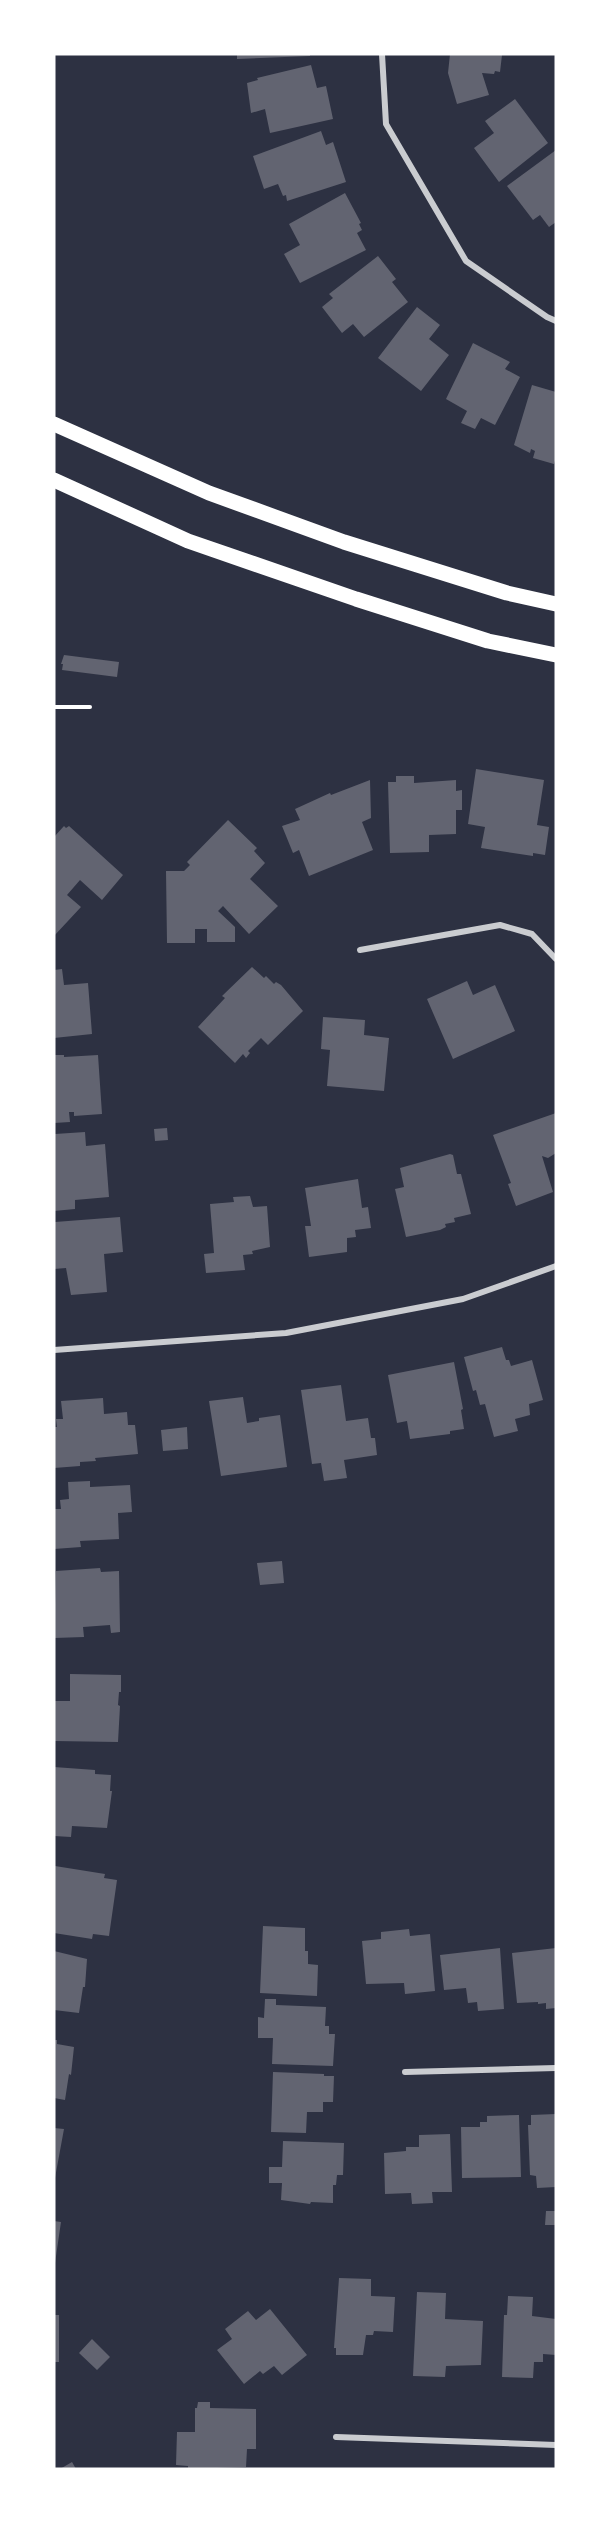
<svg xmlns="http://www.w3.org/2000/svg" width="610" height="2523" font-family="Inter,sans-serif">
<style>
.building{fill:#626471}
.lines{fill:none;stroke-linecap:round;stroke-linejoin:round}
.path{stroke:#fff;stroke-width:4}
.minor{stroke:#caccd0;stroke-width:6}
.primary{stroke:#fff;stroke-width:15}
</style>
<rect width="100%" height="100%" fill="#2d3142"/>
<!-- building -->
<path class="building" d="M237,54h73v2l-73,3z
M450,54l52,1 -2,17 -5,-1 -1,3 -12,-1 7,22 -32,9 -9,-31z
M311,65l6,23 9,-2 7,33 -63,14 -5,-24 -14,4 -4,-30 11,-3 -1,-2z
M515,99l33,44 -49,39 -25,-34 20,-15 -9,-12z
M321,131l5,14 7,-3 13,40 -59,19 -1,-6 -3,1 -5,-12 -14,5 -11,-33z
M556,150v72l-7,5 -9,-12 -7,5 -26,-34z
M345,193l16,30 -2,1 3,6 -5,3 9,17 -66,33 -16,-29 16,-9 -11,-21z
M378,256l18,23 -4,3 16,20 -44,35 -11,-13 -11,9 -20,-26 11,-9 -4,-4z
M417,307l23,18 -11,14 20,16 -28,36 -43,-33z
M473,343l37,19 -5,7 15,8 -25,48 -14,-7 -6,11 -14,-6 6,-12 -21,-12z
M532,385l24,7v65l-2,7 -21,-6 2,-7 -4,-2 -1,4 -16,-8z
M64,655l55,7 -2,15 -55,-7 1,-6h-2z
M476,769l68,11 -7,45 12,2 -4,28 -12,-2v3l-52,-8 4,-21 -17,-3z
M396,776h18v7l42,-3v11l6,-1v20h-6v24l-27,1v17l-39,1 -2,-71h8z
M370,780l1,38 -9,4 11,28 -64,26 -10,-26 -6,3 -11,-27 18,-6 -5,-11 35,-16 1,2z
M228,820l29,28 -3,3 11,12 -15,16 28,27 -29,28 -26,-28 -5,5 17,16v15h-28v-13h-12v14h-28l-1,-72h18l6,-6 -3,-3z
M64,826l2,2 3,-2 54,49 -21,25 -22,-20 -13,15 14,12 -27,29v-99z
M252,967l12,11 2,-2 8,8 2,-2 5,3 22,26 -35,34 -7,-7 -13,13 2,2 -4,5 -3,-4 -8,9 -37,-36 27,-29 -3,-2z
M62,969l2,16 24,-2 4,51 -38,4v-68z
M467,981l6,14 22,-10 20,46 -62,28 -26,-60z
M323,1017l42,3 -1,15 25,3 -5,53 -57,-5 3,-36 -9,-1z
M54,1055h10v2l34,-2 4,59 -28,2v-4h-5l1,10 -16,1z
M556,1113v40l-8,5 -6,-2 11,36 -37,14 -8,-22 3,-1 -18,-48z
M167,1128l1,12 -13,1 -1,-12z
M85,1132l1,14 19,-2 4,53 -34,3v9l-21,2 1,-77z
M450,1154l3,1 4,19h4l10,40 -17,4 1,4 -10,2 1,3 -6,3 -34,7 -11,-48 9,-2 -4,-19z
M358,1179l4,29 6,-1 3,21 -16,2 1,7 -9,1v14l-38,5 -4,-31h6l-6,-38z
M250,1196l3,11 14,-1 3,41 -18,4 1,3 -10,1 2,15 -39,3 -2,-19 10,-1 -4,-49 24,-2 -1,-5z
M120,1217l3,35 -19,2 3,38 -36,3 -5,-27 -12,1 1,-47z
M502,1347l4,13h3l2,6 21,-6 11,40 -14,4 1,11 -15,4 3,12 -24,6 -9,-33 -5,1 -4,-15 -3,1 -9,-34z
M454,1362l9,47 -2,1 3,19 -14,2v3l-40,5 -3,-18 -10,2 -9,-48z
M341,1385l5,36 22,-3 3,20h4l2,17 -33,5 3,18 -23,3 -3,-18 -9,1 -11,-74z
M243,1397l4,26 12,-2v-3l21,-3 7,52 -66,9 -12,-75z
M103,1398l1,16 23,-2 1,13h7l3,29 -43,4 1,3 -16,1v4l-26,2v-41h3l-1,-8h7l-2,-18z
M187,1427l1,22 -25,2 -2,-21z
M90,1481v6l40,-2 2,27 -14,1 1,26 -39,2 1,6 -27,2v-40h7l-1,-9 9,-1 -1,-17z
M282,1561l2,22 -24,2 -3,-22z
M100,1568l1,4 18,-1 1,61 -9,1 -1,-8 -27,2 1,10 -30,1 2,-67z
M70,1674l51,1v17h-2l-1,13 2,1 -2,36 -64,-1v-40h16z
M54,1767l41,3v4l16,1 -1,16h2l-5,37 -35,-2 -1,11 -17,-1z
M55,1866l50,8 -1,4 13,2 -8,56 -16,-2 -1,5 -38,-6z
M263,1926l42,2v23h3v13l10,1 -1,31 -57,-3z
M409,1929l1,7 20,-2 5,57 -30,3 -1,-11 -38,1 -4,-43 19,-2v-7z
M500,1948l4,61 -26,2 -1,-9 -9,1 -2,-15 -22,2 -4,-35z
M556,1948v60l-10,1v-6l-8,1v-2l-21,1 -5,-50z
M54,1951l33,8 -2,28h-2l-4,26 -25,-3z
M265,1999h11v6l50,2 -1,19h4v8h6l-2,32 -61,-2 1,-26h-15v-21l6,1z
M54,2040h3v4l17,3 -3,28 -2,-1 -4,26 -11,-2z
M273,2072l51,2v2h10l-1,26h-10v10h-16l-1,21 -35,-1z
M556,2114v73l-19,1 -1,-12 -6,-1 -2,-50h3v-10z
M519,2115l2,62 -59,1 -1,-51h19v-5h7v-6z
M54,2128l10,1 -9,49h-1z
M450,2134l2,58h-20l1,11 -21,1 -1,-11 -26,1 -1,-41 22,-2v-4h13v-12z
M283,2141l61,2 -1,32h-6l-1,10h-3v18l-22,-1 -1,2 -29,-4 1,-17h-13v-16h13z
M546,2211h10v14h-11z
M54,2221l7,1 -6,41h-1z
M339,2278l32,1v17l24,1 -2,35 -19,-1 -1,4h-7l-3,20h-27v-7h-2z
M417,2292l29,1 -1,26 38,2 -2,44 -35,1 -1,11 -32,-1z
M508,2296l25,1 -1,19 24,3v36l-13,-1v8h-9l-1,16 -31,-1 2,-62h3z
M270,2309l37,46 -25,20 -8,-9 -11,8 -3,-3 -16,13 -27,-34 15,-11 -7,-10 23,-18 8,9z
M54,2315h5v47h-5z
M92,2339l18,18 -13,13 -18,-17z
M198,2402h12v6l46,1v40h-9l-1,18 -58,2v-3l-12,-1 1,-33h18v-24h2z
M72,2462l4,7h-16z"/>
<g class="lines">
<!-- path -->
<path class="path" d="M54,707h36"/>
<!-- minor -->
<path class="minor" d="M382,54l4,70 80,137 81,56 9,4
M360,950l140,-25 32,9 24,25
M54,1350l232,-17 177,-34 93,-33
M405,2072l151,-4
M336,2437l220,8"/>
<!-- primary -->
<path class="primary" d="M54,424l155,69 135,49 163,51 49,11
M54,480l134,61 168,58 132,42 68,14"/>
</g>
<!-- border -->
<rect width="610" height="2523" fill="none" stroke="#ffffff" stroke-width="111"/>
</svg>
